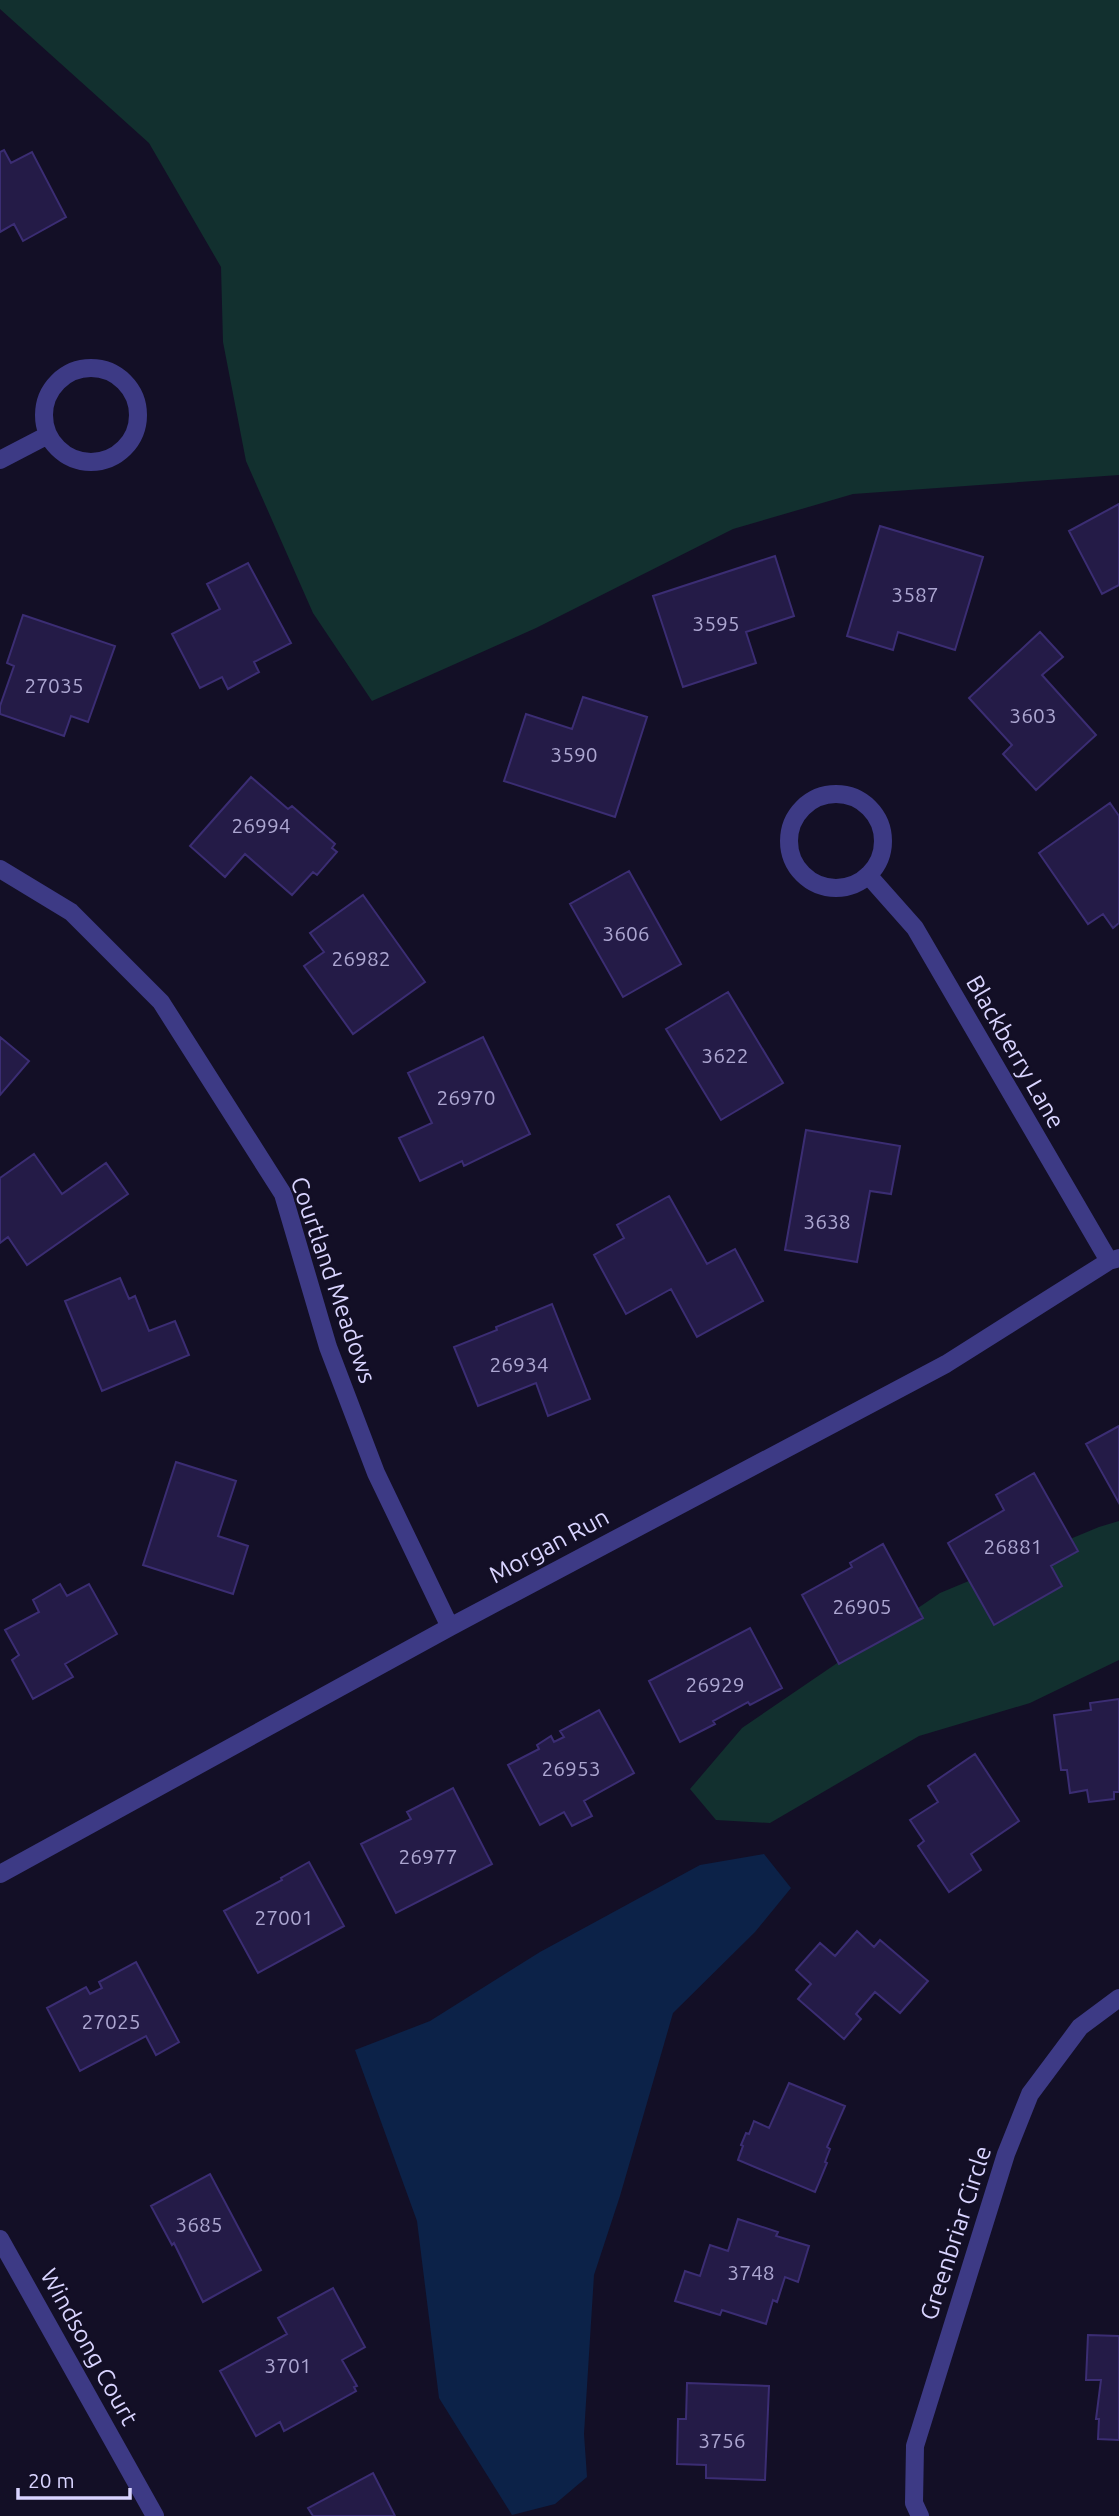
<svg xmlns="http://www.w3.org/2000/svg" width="1119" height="2516" font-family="Ubuntu,sans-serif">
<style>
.green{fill:#12302f}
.water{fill:#0c2248}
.building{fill:#241b47;stroke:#3b2d73;stroke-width:2}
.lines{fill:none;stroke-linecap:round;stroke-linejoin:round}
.minor{stroke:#3d3a85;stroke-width:18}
.labels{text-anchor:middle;stroke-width:5;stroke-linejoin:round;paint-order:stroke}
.number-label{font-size:21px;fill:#aca6d1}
.street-label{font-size:24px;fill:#d9d4ff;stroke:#130f26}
</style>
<rect width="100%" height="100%" fill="#130f26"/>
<!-- green -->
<path class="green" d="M0,0h1119v475l-266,19 -120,35 -197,99 -164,73 -59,-88 -67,-152 -23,-119 -2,-75 -72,-124 -149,-134z
M1119,1521v139l-89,43 -111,33 -149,87 -54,-3 -26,-31 52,-61 198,-135 159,-66z"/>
<!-- water -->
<path class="water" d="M764,1854l27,34 -36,44 -82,81 -53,183 -26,79 -10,159 3,43 -32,27 -43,11 -73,-117 -22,-177 -62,-171 75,-29 110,-69 160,-87z"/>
<!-- building -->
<path class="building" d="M4,150l7,13 21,-11 34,65 -43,24 -9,-17 -14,8v-80z
M1119,504v81l-17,9 -33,-63z
M880,526l103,31 -28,93 -57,-18 -5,18 -46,-14z
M775,556l19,60 -48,16 10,31 -73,24 -30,-91z
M248,563l43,80 -37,19 5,10 -31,17 -6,-12 -22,11 -28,-54 48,-25 -13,-25z
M23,615l92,31 -27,76 -17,-6 -7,20 -64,-22v-8l14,-40 -7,-3z
M1040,632l23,25 -21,18 54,60 -60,55 -33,-36 9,-9 -43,-47z
M583,697l64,20 -32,100 -111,-36 22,-67 46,15z
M251,777l37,32 4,-3 43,38 -3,4 5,4 -20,23 -4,-3 -21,23 -47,-41 -20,23 -35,-31z
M1110,803l9,13v107l-6,5 -10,-14 -15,10 -49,-71z
M629,871l52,93 -58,33 -53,-93z
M363,895l62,87 -72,52 -49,-68 20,-14 -14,-19z
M728,992l55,91 -62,37 -55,-91z
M0,1037l29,24 -29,34z
M483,1037l47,97 -66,32 -2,-5 -42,20 -21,-43 33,-15 -24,-50z
M806,1130l94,16 -9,48 -21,-3 -13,71 -72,-12z
M34,1154l28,40 44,-31 22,31 -101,71 -19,-28 -8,6v-65z
M669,1196l38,68 28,-15 28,52 -66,36 -26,-48 -45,25 -32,-59 30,-17 -7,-13z
M120,1278l9,21 6,-3 14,35 26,-10 14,34 -87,36 -37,-90z
M552,1304l38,95 -42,17 -12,-33 -58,23 -24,-59 43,-17 -1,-3z
M1119,1426v77l-33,-59z
M176,1462l60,19 -18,55 30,10 -15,48 -90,-29z
M1034,1473l44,78 -27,15 11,20 -68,39 -46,-82 56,-33 -8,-15z
M883,1544l40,74 -84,46 -37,-69 50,-28 -2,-4z
M60,1584l7,12 22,-12 28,50 -52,30 8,13 -40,22 -21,-39 7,-5 -14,-25 34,-18 -6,-12z
M750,1628l32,60 -32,17 -2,-3 -35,19 2,3 -35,18 -31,-61z
M1119,1699v93h-5v7l-25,3 -2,-12 -17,3 -3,-23h-6l-7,-55 37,-5 -1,-7z
M599,1710l35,63 -50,28 8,15 -20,10 -8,-14 -24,13 -32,-60 31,-16 -2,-4 14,-9 3,6 10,-5 -4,-6z
M975,1754l44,67 -48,33 10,16 -32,22 -31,-46 6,-5 -14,-21 28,-18 -10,-16z
M453,1788l39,76 -96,49 -35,-69 50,-25 -4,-7z
M309,1862l35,64 -86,47 -34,-62 58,-31 -1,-2z
M857,1931l17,16 6,-7 48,41 -28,32 -25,-21 -19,22 5,5 -17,20 -46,-40 13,-15 -15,-14 24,-27 15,13z
M136,1962l43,80 -23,13 -10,-19 -66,35 -33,-63 39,-21 4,7 12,-6 -3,-6z
M789,2083l56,23 -18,41 3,2 -5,13 2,1 -12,29 -77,-32 5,-14 -2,-1 5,-12 3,1 5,-13 15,7z
M210,2174l51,96 -58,32 -29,-59 -2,2 -21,-39z
M738,2219l40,13 -2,4 33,10 -11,36 -13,-5 -8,25 -4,-2 -7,24 -44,-14 -2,5 -45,-14 10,-30 15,5 10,-31 18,6z
M333,2288l32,59 -23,13 15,26 -3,1 2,4 -72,40 -4,-9 -24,14 -36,-65 67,-37 -9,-16z
M1088,2335l31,1v104l-21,-1 1,-20h-3l5,-39h-15z
M687,2383l82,3 -4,94 -59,-2v-13l-29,-1 1,-45h8z
M373,2473l22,43h-82l-5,-8z"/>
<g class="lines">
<!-- minor -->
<path class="minor" d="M44 415a47 47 0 1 1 94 0a47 47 0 1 1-94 0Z
M0,460l48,-25
M789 841a47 47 0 1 1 94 0a47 47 0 1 1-94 0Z
M0,869l71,43 90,90 122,192 45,153 48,126 74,154
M868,875l47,53 194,333
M0,1874l450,-247 496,-263 163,-103 10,-3
M0,2239l155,277
M920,2516l-6,-13 1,-57 91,-292 24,-60 50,-67 39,-29"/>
</g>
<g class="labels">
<!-- number labels -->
<g class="number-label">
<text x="915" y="602">3587</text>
<text x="716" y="631">3595</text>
<text x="54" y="693">27035</text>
<text x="1033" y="723">3603</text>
<text x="574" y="762">3590</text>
<text x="261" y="833">26994</text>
<text x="626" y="941">3606</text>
<text x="361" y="966">26982</text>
<text x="725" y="1063">3622</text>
<text x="466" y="1105">26970</text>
<text x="827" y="1229">3638</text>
<text x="519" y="1372">26934</text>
<text x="1013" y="1554">26881</text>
<text x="862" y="1614">26905</text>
<text x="715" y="1692">26929</text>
<text x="571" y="1776">26953</text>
<text x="428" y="1864">26977</text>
<text x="284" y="1925">27001</text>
<text x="111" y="2029">27025</text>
<text x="199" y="2232">3685</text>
<text x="751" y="2280">3748</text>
<text x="288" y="2373">3701</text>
<text x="722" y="2448">3756</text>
</g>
<!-- street labels -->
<g class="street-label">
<text transform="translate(1015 1052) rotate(60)" y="8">Blackberry Lane</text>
<text transform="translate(333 1280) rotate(71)" y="8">Courtland Meadows</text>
<text transform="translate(549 1546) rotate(-28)" y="8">Morgan Run</text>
<text transform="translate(956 2233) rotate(-72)" y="8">Greenbriar Circle</text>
<text transform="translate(89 2347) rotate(61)" y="8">Windsong Court</text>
</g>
</g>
<!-- scale -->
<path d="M18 2488v10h112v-10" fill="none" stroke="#d9d4ff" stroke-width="3.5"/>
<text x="28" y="2488" font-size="21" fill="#d9d4ff" stroke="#130f26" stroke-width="5" paint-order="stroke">20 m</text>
</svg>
